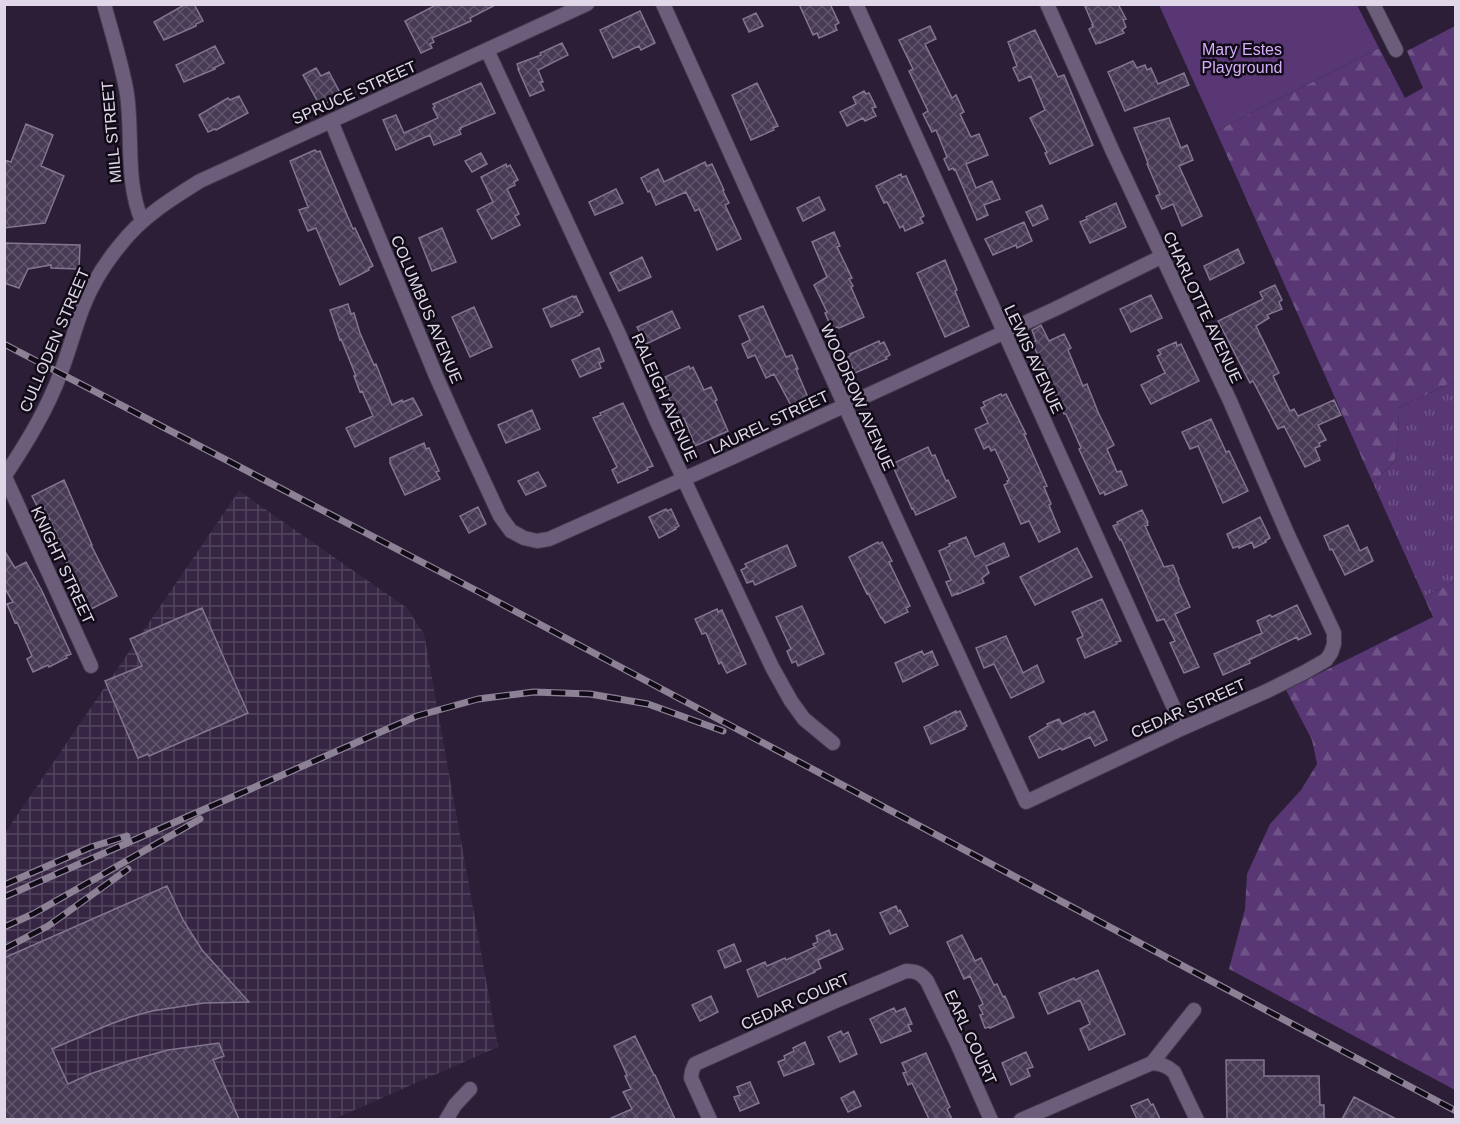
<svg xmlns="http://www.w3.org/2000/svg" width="1460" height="1124" font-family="Arial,sans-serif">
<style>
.industrial{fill:url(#industrial-grid)}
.grass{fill:url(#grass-tufts)}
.forest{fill:url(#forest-firs)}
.park{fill:#583774}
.building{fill:url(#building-cross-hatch);stroke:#837592;stroke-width:1.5}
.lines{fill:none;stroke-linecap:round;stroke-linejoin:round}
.minor-casing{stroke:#44394e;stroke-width:16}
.minor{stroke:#6c5e7a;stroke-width:14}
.rail-casing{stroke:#8c8195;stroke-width:7}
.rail{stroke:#100b16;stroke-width:4.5;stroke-dasharray:14;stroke-linecap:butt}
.labels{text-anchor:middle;stroke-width:5;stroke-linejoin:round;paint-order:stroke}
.park-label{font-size:16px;fill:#d5aff9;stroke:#100b16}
.street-label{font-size:16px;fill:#e0d8e8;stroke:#100b16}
</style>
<defs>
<pattern id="industrial-grid" width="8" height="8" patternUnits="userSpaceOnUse" patternTransform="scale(1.5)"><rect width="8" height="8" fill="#362644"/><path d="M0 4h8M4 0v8" fill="none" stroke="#53455f"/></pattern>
<pattern id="grass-tufts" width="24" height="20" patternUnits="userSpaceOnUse" patternTransform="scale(1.5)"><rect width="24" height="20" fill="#583774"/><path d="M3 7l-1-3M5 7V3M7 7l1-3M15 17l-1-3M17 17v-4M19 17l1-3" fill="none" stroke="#705388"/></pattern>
<pattern id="forest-firs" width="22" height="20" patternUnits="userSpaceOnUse" patternTransform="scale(1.5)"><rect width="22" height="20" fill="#583774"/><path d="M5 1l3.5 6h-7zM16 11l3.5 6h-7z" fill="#705388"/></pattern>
<pattern id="building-cross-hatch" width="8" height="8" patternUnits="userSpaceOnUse" patternTransform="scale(1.5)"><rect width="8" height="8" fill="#473a54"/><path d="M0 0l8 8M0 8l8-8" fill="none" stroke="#61566d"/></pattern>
</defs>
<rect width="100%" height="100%" fill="#2b1e36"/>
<!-- industrial -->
<path class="industrial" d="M239,491l168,117 17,26 74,413 -164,72 -329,1v-287z"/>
<!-- grass -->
<path class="grass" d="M1455,381v200l-31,16 -51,-114 21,-21 5,-24 -1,-30z"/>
<!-- forest -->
<path class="forest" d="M1455,26v355l-57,27 1,30 -5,24 -21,21 -157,-352 163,-83 26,50 18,-10 -16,-37z
M1455,581v509l-226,-121 16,-60 2,-35 23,-50 31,-34 16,-26 -5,-24 -26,-50 147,-73 -9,-20z"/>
<!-- park -->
<path class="park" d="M1159,5h198l22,43 -163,83z"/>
<!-- building -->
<path class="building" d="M186,4h8l9,17 -7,3v2l-32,14 -10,-18z
M438,4h59l-27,14 1,3 -39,17 2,4 -4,2 2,4 -11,5 -16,-32z
M799,4h31l9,19 -4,2 2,5 -18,8 -2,-5 -4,2z
M1084,4h34l8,15 -3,1 3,7 -4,3 2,3 -24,10v-1l-4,2 -7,-15 4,-2 -1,-2h1z
M640,11l15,32 -14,7 -2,-4 -26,12 -13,-28z
M756,13l7,13 -14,6 -6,-13z
M930,26l6,13 -11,5 27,54 4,-3 8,17 -4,2 11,23 8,-3 9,21 -22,9 10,24 16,-7 8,18 -16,6 4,10 -11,5 -22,-51 -1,1 -1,-2 -4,2 -5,-11 3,-2 -11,-27 -4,2 -9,-18 5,-3 -19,-40 4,-2 -14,-29z
M1035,30l23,47 6,-2 29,70 -43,19 -5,-11 2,-1 -17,-34 15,-8 -14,-34 -12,5 -6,-13 4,-2 -9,-24z
M562,43l6,12 -30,15 5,12h-3l4,8 -14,6 -12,-27h1l-2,-5 24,-9 -1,-2z
M215,46l9,17 -10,5 1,1 -31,13 -8,-17z
M1133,61l4,7 8,-3 2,5 4,-2 7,16 26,-11 5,12 -64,26 -17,-39z
M316,68l5,8 8,-4 10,19 -2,1 2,4 -17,10 -2,-4h-2l-15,-27z
M481,83l14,30 -35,15 1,1 -2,1 2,4 -27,11 -4,-10 -34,15 -13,-30 13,-5 8,18 34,-15 -5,-10 2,-1 -2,-3z
M757,83l21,43 -5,2 1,2 -23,10 -19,-45z
M864,91l2,3 3,-1 7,14 -4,1 4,8 -11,5 -2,-3 -16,8 -7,-14 16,-8 -3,-7z
M239,96l9,17 -32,17 -1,-1 -7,3 -9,-17 29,-17 2,2z
M1169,118l12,30 6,-3 6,15 -14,6 23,50 -20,10 -9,-22 -11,5 -6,-13 4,-2 -13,-30 1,-1 -14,-35z
M26,124l27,11 -12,31 23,10 -19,47 -41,5v-68l7,2z
M315,150l2,2 3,-1 33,78 2,-1 18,38 -4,2v2l-29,15 -24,-57 -8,3 -9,-21 9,-3 -18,-46z
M481,153l6,11 -15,8 -7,-11z
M705,162l2,4 5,-2 12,26 -1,1 6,12 -4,2 16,34 -24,11 -18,-41 -4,2 -9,-19 -30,13 -6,-14 -2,1 -7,-14 17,-9 6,13z
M506,164l1,3 3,-2 8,15 -4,2 1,3 -8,4 12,25 -4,2 5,9 -28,14 -15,-29 16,-8 -12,-25z
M901,174l1,3 4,-1 18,40 -4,2 3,5 -18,8 -2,-5 -3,2 -13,-26 -3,1 -8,-17z
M616,189l7,14 -28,12 -6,-13z
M819,197l6,13 -22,11 -6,-13z
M1116,203l10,24 -36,16 -10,-21 7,-3 -1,-2z
M1042,205l6,14 -15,7 -7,-14z
M1024,222l8,19 -15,7 -1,-3 -23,10 -8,-16z
M442,228l14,34 -24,9 -13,-33z
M834,232l6,14 -3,1 15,31 -3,1 4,7 -2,1 13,30 -25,11 -1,-1 -4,1 -1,-2 -2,1 -6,-14 2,-1 -13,-27 13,-8 -15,-35z
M4,243l76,2 -1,24 -28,-1v-3l-23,4 -9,19 -15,-5z
M1238,249l6,14 -34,17 -6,-14z
M642,257l9,20 -32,14 -9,-18z
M945,260l12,30 -2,1 14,35 -24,11 -28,-64z
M1275,285l7,15 -3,2 3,7 -15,6 2,3 -13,8 23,47 -6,3 17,35 4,-2 4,7 36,-16 7,15 -23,10 8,15 -7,3 1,3 -5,2 5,12 -15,7 -21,-41 -6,3 -25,-48 -3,2 -32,-62 45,-22 -3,-7z
M1151,295l11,23 -31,14 -11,-23z
M573,296l1,1 2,-1 7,16 -3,1v2l-29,12 -8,-18z
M348,304l3,10 3,-1 6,20 14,32 2,-1 16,41 10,-5 1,2 10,-4 9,17 -67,32 -9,-19 27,-12 -11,-25 -2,1 -6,-16h2l-15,-37 -1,1 -10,-30z
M763,306l23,51 6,-2 6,14h-2l14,33 -17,7 -19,-35 -8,4 -11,-23 -7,3 -6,-14 8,-4 -11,-24z
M474,307l18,40 -22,10 -18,-40z
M672,311l8,17 -34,16 -9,-17z
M1041,325l8,16 15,-7 7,14 -3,2 15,36 4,-2 11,28 16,33 -7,4 10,23 4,-1 6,14 -22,10 -1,-3 -4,2 -21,-45 2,-1 -15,-34h-2l-32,-72 4,-1 -4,-11z
M879,341l1,3 4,-2 6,13 -4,2 1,2 -32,14 -7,-16 3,-2 -1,-1z
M1176,342l1,4 4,-2 18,37 -48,23 -10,-19 24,-12 -8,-17 4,-2 -3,-4z
M599,348l5,13 -5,2 2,5 -21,9 -8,-17z
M689,366l1,3 3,-2 11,23 7,-3 6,13 -2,1 13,30 -33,15 -11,-28 -4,2v-2l-2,1 -17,-38 5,-2 -1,-2z
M1001,394l1,2 4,-2 20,40h-2l23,52 -3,1 7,17 -2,1 11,27 -21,10 -10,-21 -8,3 -17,-39 4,-2 -1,-2 2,-1 -14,-31 -4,2 -2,-5 -5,3 -9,-20 13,-6 -7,-15 4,-2 -2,-4z
M623,403l30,63 -6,2 1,2 -30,13 -6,-13 5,-3 -24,-49 8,-3 -1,-2z
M532,410l8,19 -34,14 -8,-18z
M1211,419l15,33 3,-1 19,40 -25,12 -25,-57 -8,3 -8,-17z
M424,443l2,6 3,-1 10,23 -3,1 4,7 -35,16 -15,-32v-5z
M928,447l4,9 3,-1 11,26 2,-1 8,17 -40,18 -3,-7 -1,1 -20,-45z
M538,472l8,14 -20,9 -8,-14z
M64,480l28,65h-1l26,51 -26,13 -1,-2 -4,2 -19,-39 3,-2 -19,-30 6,-3 -13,-27 -5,2 -7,-14z
M478,507l8,17 -17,9 -9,-17z
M666,509l1,2 4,-2 8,17 -4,2 1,1 -17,9 -10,-21z
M1142,510l6,12 -1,1 1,2 -3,1 19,41 9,-2 6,14 -1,1 12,27 -15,7 24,53 -15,6 -14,-30 5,-2 -11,-22 -7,2 -36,-82 -1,1 -7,-14 5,-2 -1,-2z
M1260,517l10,21 -5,3 1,1 -12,6 -2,-6 -13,6v-2l-6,2 -6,-14z
M1348,525l12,26 7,-4 6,14 -28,14 -13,-26 -2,1 -6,-14z
M966,537l9,20 29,-14 5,13 -23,10 3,7 -7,5 2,5 -26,11v-1l-6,3 -6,-14 5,-2 -12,-29 11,-5 -1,-2z
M878,542l1,2 3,-2 10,19 -3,1 21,44 -4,2 2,4 -23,11 -3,-5h-1l-13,-25 -1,1 -18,-37z
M787,545l9,21 -41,19 -2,-4 -6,2 -6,-13 6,-3 -2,-3z
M1077,548l15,29 -57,28 -15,-28z
M4,550l11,18 11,-6 16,29 29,63 -5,2 1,2 -18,9 -1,-2 -15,7 -6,-13 5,-3 -15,-34 -2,1 -8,-19 6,-2 -9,-15z
M1102,599l19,42 -5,1 1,2 -32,14 -8,-19 6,-3 -11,-24z
M1297,605l14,29 -13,6 -1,-3 -48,23 1,3 -27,12 -9,-21 48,-21 -5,-12 13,-6 2,2z
M802,606l22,48 -26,12 -2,-5 -4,2 -5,-12 4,-2 -15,-32z
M202,608l46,105 -99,43 -1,-2 -10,4 -33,-77 37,-15 -12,-27z
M717,609l1,3 4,-2 24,54 -19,9 -6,-11 -2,2 -13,-31 -4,1 -7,-15z
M1006,636l17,37 14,-8 7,17 -33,16 -17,-34 -10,4 -8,-20z
M922,651l2,4 8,-4 6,14 -35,17 -8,-19z
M956,711v2l4,-2 7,15 -3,2 1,1 -34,15 -7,-17z
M1094,711l13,29 -12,6 -5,-9 -28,13 -1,-2 -22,10 -10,-21 19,-11 -1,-2 12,-5 3,5 23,-11 1,2z
M167,886l16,34 19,30 47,52 -45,1 -52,8 -22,6 -22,8 -56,24 16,35 22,-10 38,-13 40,-11 51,-7 5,13 -11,4 26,59h-235v-161z
M896,906l2,5 2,-1 8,16 -18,8 -10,-21z
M829,930l2,6 5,-2 7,15 -25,11 3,8 -7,3 1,1 -57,25 -11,-27 18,-8 2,4 18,-8 1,2 29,-13 -2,-3 5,-2 -2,-6z
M962,935l13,26 6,-3 13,27 3,-1 6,13 2,-1 9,21 -24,11 -1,-1 -4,1 -5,-13 3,-1 -4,-8 4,-2 -13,-28 -6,3 -17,-37z
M734,944l7,17 -16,7 -7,-17z
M1098,970l27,64 -36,16 -9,-21 10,-5 -10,-24 -32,14 -9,-21 35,-15 1,2z
M711,996l7,16 -18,9 -8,-16z
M894,1008l2,4 9,-4 7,16 -4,1 3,6 -30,12 -11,-24z
M841,1031l2,4 5,-3 9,22 -17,8 -12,-25z
M635,1036l19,39h1l20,44h-66l23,-10 -9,-17 8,-3 -6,-13 2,-1 -13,-29z
M805,1042l9,22 -30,12 -6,-14 7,-3 -1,-3 10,-5 -1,-3z
M1026,1052l7,15 -6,2 3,7 -19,9 -9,-22z
M926,1053l23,52 1,2 -3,2 5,10h-23l-17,-36 -4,2 -5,-12 3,-1 -4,-9z
M1226,1060h38v16h55l1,29h4v14h-97z
M750,1082l9,21 -19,8 -6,-14 6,-2 -3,-8z
M854,1091l7,15 -13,6 -7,-14z
M1354,1097l42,22h-54z
M1148,1099l3,6 2,-1 7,15h-23l-6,-13z"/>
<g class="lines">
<!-- minor casing -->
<g class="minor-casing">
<path id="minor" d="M104,4c8,30 18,60 23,90 6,42 -2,87 15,127
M663,4l234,517 129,281 157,-74 84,-37 38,-19 21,-12 5,-7 3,-9v-11l-46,-98 -58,-134 -117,-249 -66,-148
M856,4l327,724
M1373,4l23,46
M487,50l131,282 38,88 116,247 19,34 13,18 29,24
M331,121l105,255 25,56 39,84 11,15 13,7 13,3 12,-2 184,-82 322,-148 106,-52
M4,477c22,-33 43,-67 57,-105 8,-21 14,-44 22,-65 9,-23 22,-44 38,-63 21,-27 50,-45 79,-63l387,-177
M5,477l86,189
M1152,1063c10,1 15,3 22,9l23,48
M446,1120l9,-15 15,-16
M710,1120l-19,-42 1,-7 3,-7 138,-62 73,-31c10,0 15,2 21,10l30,62 34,77
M1021,1120l131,-57 42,-53"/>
</g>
<!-- minor -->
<use href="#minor" class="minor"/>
<!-- rail casing -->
<g class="rail-casing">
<path id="rail" d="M4,344l477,249 975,518
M4,885l87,-38 36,-11
M4,897l413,-181 61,-17 56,-7 56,2 58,10 75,27
M4,927l29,-13 167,-95
M4,949l44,-23 80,-57"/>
</g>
<!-- rail -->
<use href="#rail" class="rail"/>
</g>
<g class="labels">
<!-- park labels -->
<g class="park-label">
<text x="1242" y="55">Mary Estes<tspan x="1242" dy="18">Playground</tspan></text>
</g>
<!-- street labels -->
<g class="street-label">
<text transform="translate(354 92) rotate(-24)" y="6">SPRUCE STREET</text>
<text transform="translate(111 132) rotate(-95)" y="6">MILL STREET</text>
<text transform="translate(1203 307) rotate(65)" y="6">CHARLOTTE AVENUE</text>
<text transform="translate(427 309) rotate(67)" y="6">COLUMBUS AVENUE</text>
<text transform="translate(54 340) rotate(-67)" y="6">CULLODEN STREET</text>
<text transform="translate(1034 359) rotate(65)" y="6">LEWIS AVENUE</text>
<text transform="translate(665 397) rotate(66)" y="6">RALEIGH AVENUE</text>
<text transform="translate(858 397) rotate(66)" y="6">WOODROW AVENUE</text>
<text transform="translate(769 422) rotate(-25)" y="6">LAUREL STREET</text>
<text transform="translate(63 565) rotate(65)" y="6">KNIGHT STREET</text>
<text transform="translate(1188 708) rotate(-24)" y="6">CEDAR STREET</text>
<text transform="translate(795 1001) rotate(-24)" y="6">CEDAR COURT</text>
<text transform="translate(971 1037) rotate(65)" y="6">EARL COURT</text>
</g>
</g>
<!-- border -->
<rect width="1460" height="1124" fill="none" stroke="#e0d8e8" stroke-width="12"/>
</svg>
